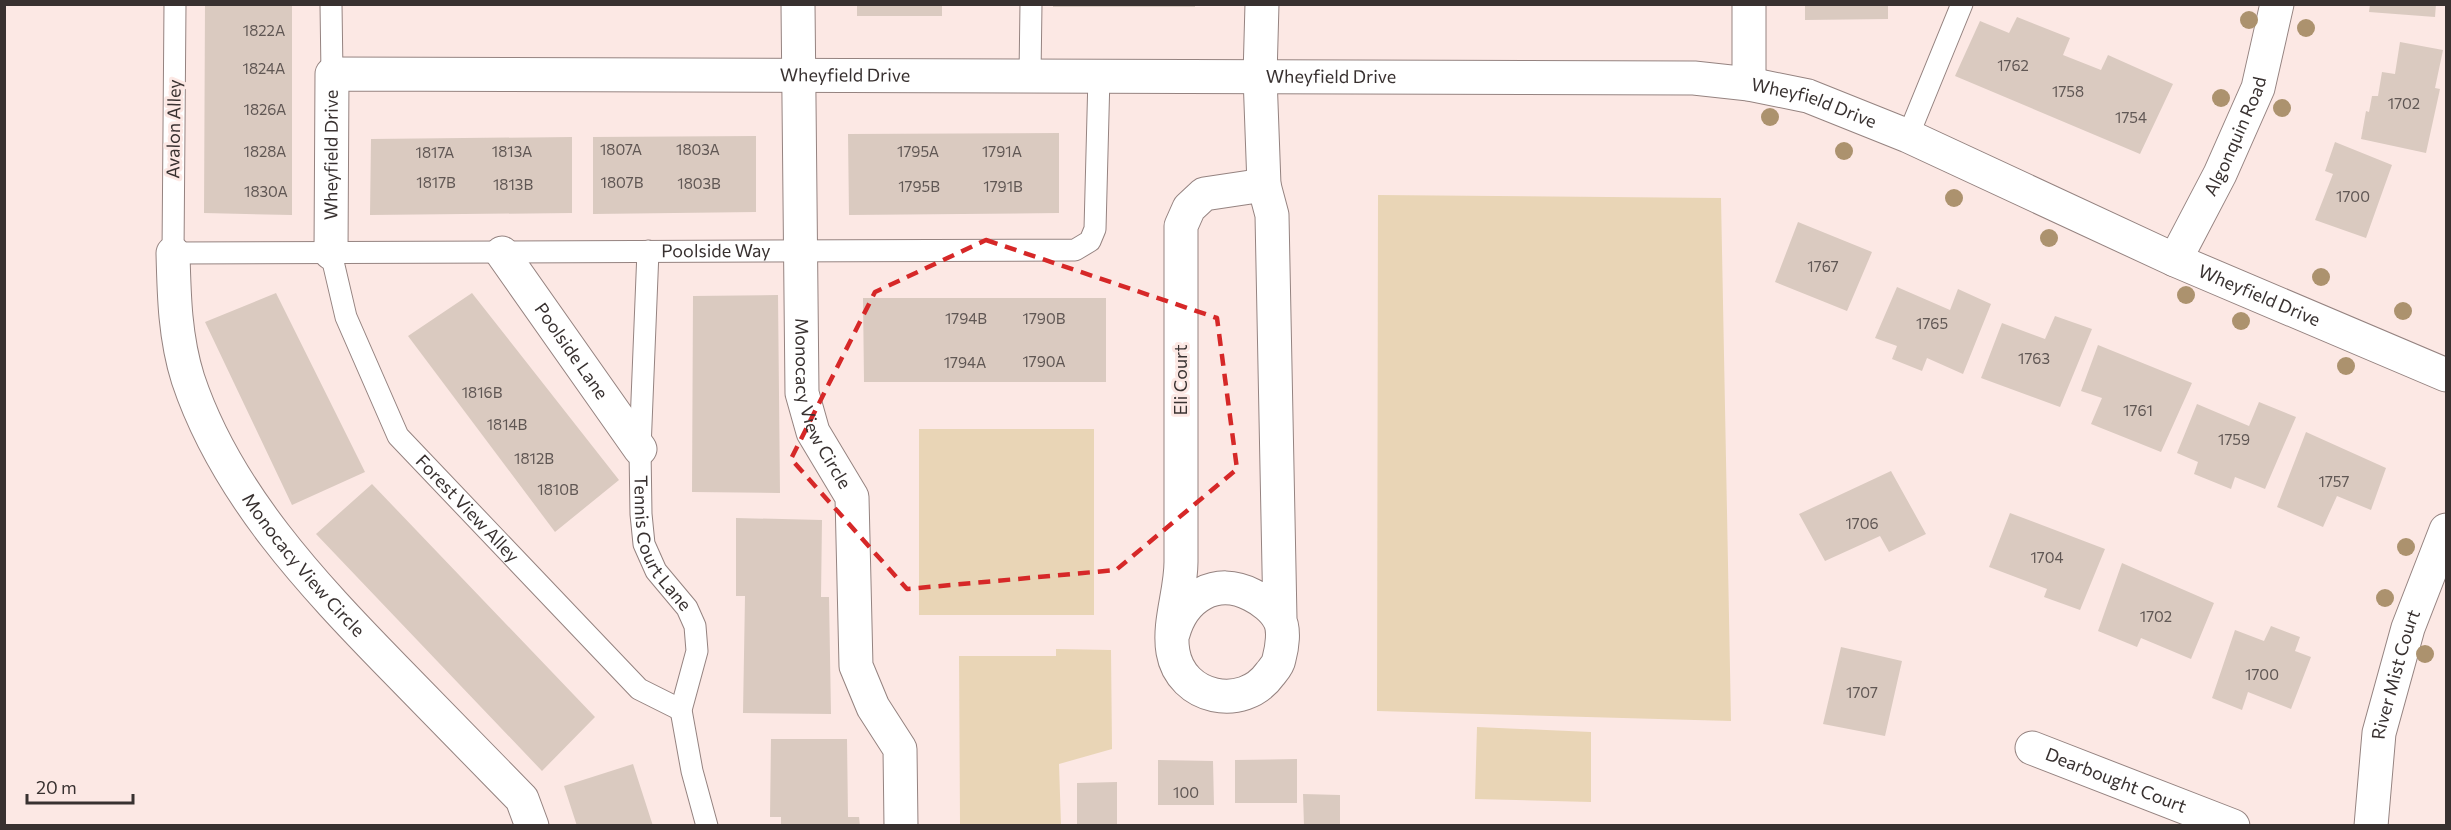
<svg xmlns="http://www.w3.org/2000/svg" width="2451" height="830" font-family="Commissioner,sans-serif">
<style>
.green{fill:#e9d5b6}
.building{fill:#dacac0}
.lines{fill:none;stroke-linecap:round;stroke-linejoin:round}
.lane-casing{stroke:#958380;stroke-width:23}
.street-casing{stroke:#958380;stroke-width:35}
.lane{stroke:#fff;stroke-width:21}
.street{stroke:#fff;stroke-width:33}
.tree{fill:#ac926e}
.marked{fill:none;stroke:#d62828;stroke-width:4.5;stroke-dasharray:12 8;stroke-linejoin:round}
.labels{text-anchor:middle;stroke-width:6;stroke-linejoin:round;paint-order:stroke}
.number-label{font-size:15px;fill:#605754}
.street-label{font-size:18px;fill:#383130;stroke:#fce8e4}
</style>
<rect width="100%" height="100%" fill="#fce8e4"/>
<!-- green -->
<path class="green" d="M1378,195l343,3 10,523 -354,-10z
M919,429h175v186h-175z
M1056,649l55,1 1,99 -53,15 2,61h-101l-1,-169h97z
M1477,727l114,5v70l-116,-3z"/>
<!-- building -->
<path class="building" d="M205,4h87v211l-88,-2z
M857,4h85v12h-85z
M1053,4h142v3h-142z
M1805,4h83v15l-83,1z
M2370,4h66l-1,13 -66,-5z
M2017,17l53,21 -7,17 38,15 7,-15 65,29 -33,70 -185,-78 25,-55 29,12z
M2400,42l43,8 -8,38 5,1 -14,64 -65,-14 5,-28 3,1 3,-16h6l4,-24 13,2z
M1059,133v80l-210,2 -1,-81z
M756,136v76l-163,2v-77z
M572,137v76l-202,2 1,-76z
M2335,142l57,23 -26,73 -51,-18 18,-46 -8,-3z
M1798,222l74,30 -25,59 -72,-29z
M1897,287l53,23 8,-21 33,15 -28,70 -36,-16 -5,13 -30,-12 5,-13 -22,-8z
M276,293l89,179 -73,33 -87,-183z
M472,293l147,187 -64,52 -147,-196z
M778,295l2,198 -88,-1 1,-196z
M863,298h243v84h-242z
M2055,316l37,13 -32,78 -79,-29 21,-55 43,16z
M2098,345l94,38 -31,69 -70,-28 11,-26 -21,-7z
M2259,402l37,15 -31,72 -30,-12 -4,12 -37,-15 4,-12 -21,-9 20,-49 52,22z
M2306,432l80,36 -15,42 -34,-14 -14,31 -46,-20z
M1891,471l35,63 -37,18 -9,-16 -55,25 -26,-47z
M372,484l223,233 -53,54 -226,-237z
M2010,513l95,36 -25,61 -36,-13 3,-8 -58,-22z
M736,518l86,2 -1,77h8l2,117 -88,-1 2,-117h-9z
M2122,563l92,40 -23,56 -50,-21 -4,9 -39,-16z
M2271,626l29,11 -5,14 16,6 -20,52 -43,-17 -6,18 -30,-12 23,-68 29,11z
M1841,647l61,14 -17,75 -62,-12z
M771,739h76l1,78h11l1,9h-79v-9h-11z
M1297,759v44h-62v-43z
M1158,760l55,1 1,44h-56z
M633,764l20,62h-76l-13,-40z
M1117,782v44h-40v-43z
M1303,794l37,1v31h-36z"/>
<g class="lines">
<!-- lane casing -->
<g class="lane-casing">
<g id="lane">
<path id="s1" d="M175,4l-2,249 902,-3 15,-9 5,-12 4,-153"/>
<path d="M331,4l1,70"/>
<path d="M1030,75l1,-71"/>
<path d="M1908,136l54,-132"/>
<path id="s2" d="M648,251l-8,198 1,65 3,30 12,27 31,37 8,18 2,25 -16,59 11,61 15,55"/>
<path id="s3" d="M331,253l15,64 52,119 241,253 42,21"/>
</g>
</g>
<!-- street casing -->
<g class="street-casing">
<g id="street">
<path id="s4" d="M798,4l4,389 11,39 39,65 4,169 17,41 27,42 1,77"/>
<path d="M1262,4l-2,72 4,109"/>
<path d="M1749,4v80"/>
<path id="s5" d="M173,253c1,43 2,85 15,126 38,114 124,205 207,290 42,43 84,86 127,130l10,27"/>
<path id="s6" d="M331,253l1,-179 1362,4 55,6 59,12 100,40 267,124 271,115"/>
<path id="s7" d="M502,253l138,196"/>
<path id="s8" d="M2175,260l45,-86 38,-86 19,-84"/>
<path d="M1173,634c10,-37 43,-58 79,-39 10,5 22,14 27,24 6,10 3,29 0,40 -1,6 -5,10 -9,15 -27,38 -89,25 -97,-22 -5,-29 8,-60 8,-90 0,-112 0,-224 0,-336l8,-18 15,-14 60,-9 8,30 8,404"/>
<path id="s9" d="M2032,748l201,78"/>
<path id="s10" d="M2371,826l8,-93 29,-105 38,-98"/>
</g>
</g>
<!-- lane -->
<use href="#lane" class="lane"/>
<!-- street -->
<use href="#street" class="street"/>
</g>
<!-- trees -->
<g class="tree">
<circle cx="2249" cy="20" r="9"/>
<circle cx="2306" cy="28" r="9"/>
<circle cx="2221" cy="98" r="9"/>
<circle cx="2282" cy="108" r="9"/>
<circle cx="1770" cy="117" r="9"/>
<circle cx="1844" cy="151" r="9"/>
<circle cx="1954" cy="198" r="9"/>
<circle cx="2049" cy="238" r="9"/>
<circle cx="2321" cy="277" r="9"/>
<circle cx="2186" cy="295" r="9"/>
<circle cx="2403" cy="311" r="9"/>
<circle cx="2241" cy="321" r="9"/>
<circle cx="2346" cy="366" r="9"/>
<circle cx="2406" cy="547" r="9"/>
<circle cx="2385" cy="598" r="9"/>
<circle cx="2425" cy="654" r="9"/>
</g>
<!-- marked area -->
<path class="marked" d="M986,240l231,78 20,151 -121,101 -209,19 -116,-130 84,-167z"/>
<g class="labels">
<!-- number labels -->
<g class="number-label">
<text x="264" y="36">1822A</text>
<text x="2013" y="71">1762</text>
<text x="264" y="74">1824A</text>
<text x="2068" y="97">1758</text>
<text x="2404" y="109">1702</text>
<text x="265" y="115">1826A</text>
<text x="2131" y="123">1754</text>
<text x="621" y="155">1807A</text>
<text x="698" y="155">1803A</text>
<text x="265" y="157">1828A</text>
<text x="512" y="157">1813A</text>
<text x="918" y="157">1795A</text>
<text x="1002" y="157">1791A</text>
<text x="435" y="158">1817A</text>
<text x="436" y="188">1817B</text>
<text x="622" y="188">1807B</text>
<text x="699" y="189">1803B</text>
<text x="513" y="190">1813B</text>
<text x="919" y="192">1795B</text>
<text x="1003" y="192">1791B</text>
<text x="266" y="197">1830A</text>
<text x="2353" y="202">1700</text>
<text x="1823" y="272">1767</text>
<text x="966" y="324">1794B</text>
<text x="1044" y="324">1790B</text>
<text x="1932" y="329">1765</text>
<text x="2034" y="364">1763</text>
<text x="1044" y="367">1790A</text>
<text x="965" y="368">1794A</text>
<text x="482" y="398">1816B</text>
<text x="2138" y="416">1761</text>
<text x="507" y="430">1814B</text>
<text x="2234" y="445">1759</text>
<text x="534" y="464">1812B</text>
<text x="2334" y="487">1757</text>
<text x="558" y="495">1810B</text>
<text x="1862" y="529">1706</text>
<text x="2047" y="563">1704</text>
<text x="2156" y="622">1702</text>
<text x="2262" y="680">1700</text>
<text x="1862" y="698">1707</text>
<text x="1186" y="798">100</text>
</g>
<!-- street labels -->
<g class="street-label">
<text dy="6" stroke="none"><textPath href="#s6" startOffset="692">Wheyfield Drive</textPath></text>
<text dy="6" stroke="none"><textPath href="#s6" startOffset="1178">Wheyfield Drive</textPath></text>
<text dy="6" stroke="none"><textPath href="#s6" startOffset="1664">Wheyfield Drive</textPath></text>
<text transform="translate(174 129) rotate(-89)" y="6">Avalon Alley</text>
<text dy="6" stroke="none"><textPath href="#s8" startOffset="138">Algonquin Road</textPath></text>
<text dy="6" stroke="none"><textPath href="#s6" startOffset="98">Wheyfield Drive</textPath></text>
<text dy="6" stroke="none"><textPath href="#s1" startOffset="792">Poolside Way</textPath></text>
<text dy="6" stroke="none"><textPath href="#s6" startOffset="2150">Wheyfield Drive</textPath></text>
<text dy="6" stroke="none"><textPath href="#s7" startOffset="120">Poolside Lane</textPath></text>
<text transform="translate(1181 380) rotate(-90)" y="6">Eli Court</text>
<text dy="6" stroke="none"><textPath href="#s4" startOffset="404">Monocacy View Circle</textPath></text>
<text dy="6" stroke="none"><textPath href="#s3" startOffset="296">Forest View Alley</textPath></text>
<text dy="6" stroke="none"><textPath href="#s2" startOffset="298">Tennis Court Lane</textPath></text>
<text dy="6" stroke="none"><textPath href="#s5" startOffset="348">Monocacy View Circle</textPath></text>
<text dy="6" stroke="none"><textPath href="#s10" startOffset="154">River Mist Court</textPath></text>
<text dy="6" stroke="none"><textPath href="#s9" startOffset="90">Dearbought Court</textPath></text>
</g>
</g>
<!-- border -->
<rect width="2451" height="830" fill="none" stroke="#383130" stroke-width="12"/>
<!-- scale -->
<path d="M27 794v9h106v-9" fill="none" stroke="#383130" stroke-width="3"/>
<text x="36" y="794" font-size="18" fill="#383130" stroke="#fce8e4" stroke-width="4.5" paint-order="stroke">20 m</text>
</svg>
